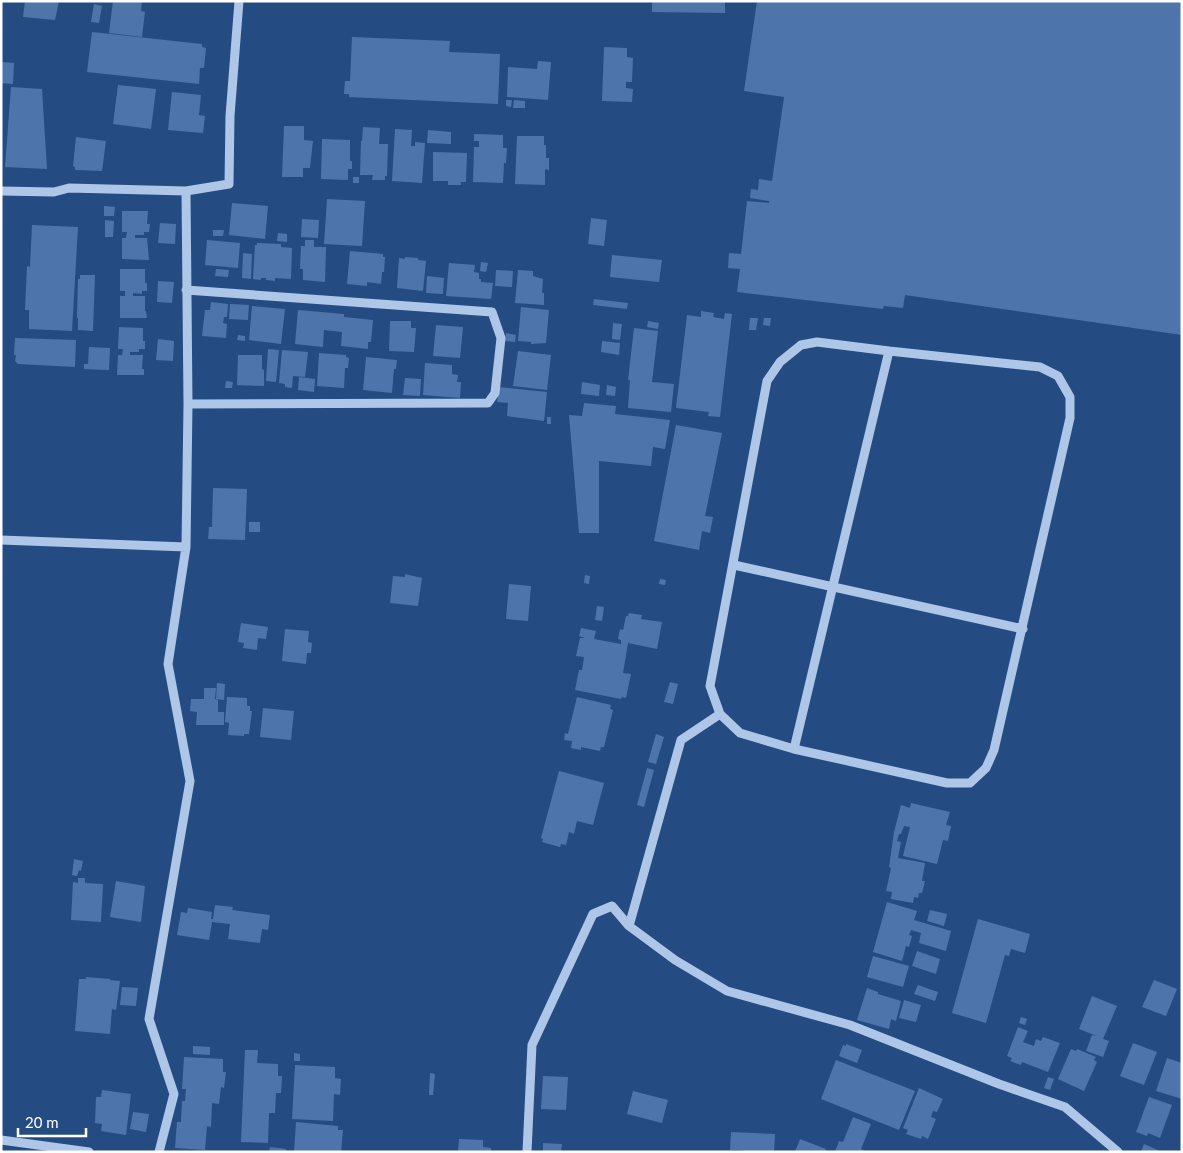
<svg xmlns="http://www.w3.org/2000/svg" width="1183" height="1153" font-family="Lato,sans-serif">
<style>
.building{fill:#4e75ab}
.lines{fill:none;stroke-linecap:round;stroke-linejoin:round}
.minor{stroke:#aec6e7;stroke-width:9}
</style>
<rect width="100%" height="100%" fill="#254c82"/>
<!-- building -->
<path class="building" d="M25,1h34l-4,19 -32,-3z
M113,1h29l-1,10 4,1 -3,25 -33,-4z
M652,1h73v12l-73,-1z
M757,1h425v334l-277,-40 -2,13 -19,-2 -1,3 -146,-17 3,-23 -12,-1 1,-15 12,1 6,-53 22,2v-2l-19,-3 1,-9 7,1 1,-11 13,2 12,-84 -40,-6z
M94,4l8,2 -3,17 -8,-1z
M92,32l110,12v3l4,1 -2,20h-4l-1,16 -112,-12z
M352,37l98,4 -1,11 51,2 -2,50 -149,-7v-3h-5l1,-13h5z
M604,47l23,1v9l6,1 -1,24h-6v6l7,1 -1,13 -30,-1z
M538,61l13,1 -3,38 -41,-3 1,-30 29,2z
M1,62l13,1 -1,21 -12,-1z
M118,85l38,4 -5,40 -38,-5z
M11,87l31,2 5,80 -42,-2z
M172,92l29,3 -2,20 6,1 -2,17 -35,-3z
M506,100h6l-1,7 -5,-1z
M514,100l11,1v7h-12z
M284,126h20v14l9,1 -3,27h-7v9h-21z
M363,127l17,1 -1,16h9l-1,32h-2v4h-13l1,-5h-13l1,-34h1z
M395,129l17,1 -1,16h4v-4l10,1 -3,40 -30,-2z
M428,130l23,2v12l-24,-1z
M474,134l29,1v13h4l-1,15h-2l-1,20 -30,-1 1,-35h5v-6h-5z
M517,136h27v9h2v13h3v12l-4,-1v16l-30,-1z
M76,137l30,4 -4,30 -27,-1v-3l-2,-1z
M322,139l28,1v21h2v8h-4v11l-27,-1z
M433,152l34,1 -1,29h-5v3h-13v-4h-15z
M353,177h6v6h-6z
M327,199l38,2 -3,45 -38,-2z
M232,203l36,3 -3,33 -36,-4z
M104,206l11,1 -1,9h-10z
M122,211h26l-1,13h3l-1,8h-5v3h-9v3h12l2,22 -27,-1v-21h4l1,-6h-5z
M591,218l16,2 -3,26 -16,-2z
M302,219l17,1 -1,18 -17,-1z
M105,220l9,1 -1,16h-8z
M160,223l16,1 -1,20 -17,-1z
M32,225l46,2 -6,104 -43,-2v-19h-4l2,-44 3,1z
M213,230h11l-1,6h-10z
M278,233l9,1v8l-10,-1z
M207,240l33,3 -2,25 -33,-3z
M305,240h9v7h12l-1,35 -22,-2v-11h-3l1,-23h4z
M257,243l24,1v3l11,1 -1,31 -16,-1v3l-9,-1v-2h-5v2l-8,-1 2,-34h2z
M350,251l33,3v3h2l-1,15h-2l-1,12 -14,-2v4l-20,-2z
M243,253l9,1 -1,25 -9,-1z
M612,255l50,5 -3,22 -49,-5z
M405,257l13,1v2l8,1 -3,30 -26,-3 2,-30 6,1z
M481,262l7,1 -2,9 -6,-1z
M449,263l26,2 -1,7 5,1v6h2v3l12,1 -2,16 -45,-3z
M120,269h25v14h2v8h-5v3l-9,-1v3h12v15h1l1,7h-27v-22h5v-5h-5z
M216,269l13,1 -1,7 -13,-1z
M496,270l17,1 -1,16 -17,-1z
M518,270l15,1v5l10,3 -1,14h2v12l-29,-2z
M80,275h15l-2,56 -15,-1v-12h-1l1,-39h2z
M427,276l17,2 -1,16 -17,-1z
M158,281l16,1 -2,21 -15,-1z
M594,299l34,4 -1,6 -34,-4z
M211,302l17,2 -1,13h-3l-1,6 4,1 -1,14 -24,-2 3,-26h5z
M230,304l19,1 -1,15 -19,-1z
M252,306l33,3 -4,35 -32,-4z
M521,307l28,3 -3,33 -15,1v-2l-13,-1z
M298,310l46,4v3l29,3 -2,22h-3v7l-27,-3 1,-14 -18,-2 -1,17 -28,-3z
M701,311l13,2 -1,4 11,2 1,-6 7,1 -12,103 -12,-1 1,-4 -33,-4 11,-93 14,2z
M750,318h8l-2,12h-7z
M764,318h7l-1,8 -7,-1z
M390,321h21v7h5l-2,24 -25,-1z
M648,321l11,2 -1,6 -11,-2z
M613,323l9,1 -2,16 -8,-1z
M436,325l27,2 -3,31 -27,-2z
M119,327l24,1v13h2v8h-6v3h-9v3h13l-1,14h2v6h-27l1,-20h4l1,-6h-5z
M634,328l24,3 -6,51 22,2 -3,28 -43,-4 2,-28h-2z
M506,333l10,2 -1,7 -10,-1z
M238,335l7,1v5l-8,-1z
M15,338l61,2 -1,27 -57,-3 -3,-3 1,-6h-2z
M158,339l16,2 -1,20 -17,-1z
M602,341l18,2 -1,12 -18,-3z
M89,347l21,1 -1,22 -25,-1v-5h4z
M268,349l11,1 -3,32 -10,-1z
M282,350l26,2 -3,25 -12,-1 -1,12 -7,-1v-3l-6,-1z
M518,351l33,4 -4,35 -34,-4z
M319,353l27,2v2l3,1 -1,10h-3l-1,20 -27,-2z
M238,355h24v14l2,1v16l-27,-1z
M366,357l31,3 -1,9h-2l-2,24 -29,-3z
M425,363l27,2v9l6,1 -1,7h4l-1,16 -37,-3z
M299,377l16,2 -1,13 -16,-2z
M405,378l16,1 -1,17 -17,-1z
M226,381l7,1 -1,6h-7z
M582,382l18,3 -1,11 -18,-2z
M607,385l9,2 -1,9 -9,-1z
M499,387l48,5 -3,29 -37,-5 1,-13 -11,-1z
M584,403l32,3 -1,8 55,6 -5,29 -12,-2 -2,19 -52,-5v72h-20l-10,-118 13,1z
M547,417h4v7h-4z
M676,425l46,8 -17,83 8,1 -3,16 -8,-2 -3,19 -45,-9z
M213,488l34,1 -2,51 -37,-1 1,-12h3z
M249,522h11v10h-11z
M405,574l17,4 -4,28 -28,-3 3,-27 12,1z
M585,575l5,1 -1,8 -5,-1z
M660,579l6,1 -1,5 -6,-1z
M509,584l22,2 -3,35 -22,-2z
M597,606l7,1 -2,14 -7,-1z
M629,613l13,2 -1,4 21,3 -5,27 -29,-6 -5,30 8,1 -5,24 -4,-1 -1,2 -46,-9 4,-20h3l2,-13 -8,-1 4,-18h5l-6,-2 2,-8 15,3 -2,8 27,5v-4l-3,-1 2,-10 3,1 3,-14h2z
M241,623l27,4 -2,12 -8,-1 -1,12 -14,-2 1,-5 -6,-1z
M285,629l24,2 -1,11 4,1 -1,10h-4l-1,11 -24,-3z
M670,682l8,2 -5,20 -9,-2z
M217,683l8,1 -1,16 -8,-1z
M204,688h12l-1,11 3,1v12h6v13h-28l1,-13 -7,-1 1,-12h13z
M227,697l20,1v8h3v5h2l-3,23h-5v2l-16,-1 1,-12 -4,-1z
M577,697l34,8 -1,4 3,1 -9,37h-3l-1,4 -19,-4v3l-10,-2 1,-7 -8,-1 1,-7 3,1z
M263,708l31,3 -3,29 -31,-3z
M656,734l8,3 -8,27 -8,-2z
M647,768l7,2 -10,37 -7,-2z
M559,771l45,12 -11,42 -16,-4 -3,13 -5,-2 -3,13 -5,-1 -1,3 -18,-5 1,-3 -2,-1z
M911,803l39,9 -4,13 5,1 -3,15 -5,-1 -6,24 -34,-8 7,-29 -6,-1 -3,8h-2l-2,7 4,1 -3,16 27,5 -3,18h3l-3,12h-3l-1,5 -4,-1 -1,6 -22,-4 1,-7 -6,-1 5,-23 -2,-1 5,-35 7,-27 9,3z
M74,859l9,2 -2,10 -2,-1 -2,6 -5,-1z
M78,878h7v5l18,1 -2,38 -30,-2 2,-38 5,1z
M116,881l29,5 -4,36 -31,-5z
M887,902l30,9 -3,9 37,11 -5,20 -27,-8 2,-10 -10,-3 -2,5 3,1 -3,11 -3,-1 -4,15 -29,-9z
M215,905l18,2 -1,3 38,5 -2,15 -6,-1 -2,14 -32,-4 2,-15 -18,-2 -3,18 -32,-5 4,-23 6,1 1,-5 24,4 -1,7h2z
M930,910l17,4 -3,12 -17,-5z
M978,919l52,15 -5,19 -14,-4 -2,7 -4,-1 -19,68 -34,-10z
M917,951l23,8 -4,15 -24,-8z
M873,956l36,10 -6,21 -36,-10z
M86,977l24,2v1l10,1 -4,29 -4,-1 -2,25 -35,-3 4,-52h7z
M1154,980l23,9 -11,27 -24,-9z
M918,985l20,7 -3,9 -21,-7z
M122,987l16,1 -2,18 -16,-1z
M867,988l11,4v2l23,7 -5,20 -5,-2 -2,10 -32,-9z
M1092,996l25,10 -14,33 6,2 -6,16 -17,-6 6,-16 5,1 -18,-7z
M904,1000l17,5 -5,17 -17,-4z
M1021,1017l6,2 -2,6 -6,-2z
M1018,1027l10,4 -5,11 11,4 2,-7 5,2 2,-4 17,6 -12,29 -26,-10 -1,3 -11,-4 2,-3 -5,-2z
M1133,1043l24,9 -13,33 -24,-9z
M846,1044l16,6 -5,13 -18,-7 4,-11 3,1z
M193,1046l17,1v8l-17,-1z
M1071,1049l5,2 1,-2 19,8 -2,3 3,2 -13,29 -26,-12z
M245,1050h13l-1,13 21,1v12h4l-1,17h-5l-1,20h-6l-1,30 -27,-1z
M294,1053l6,1v7h-6z
M184,1057l39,2v13h3l-2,16 -3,-1 -2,17 -7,-1 -1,24 -4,-1 -2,24 -30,-2 2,-26h4l1,-21h3l1,-12h-4z
M1167,1058l15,5v36l-26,-8z
M836,1060l79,31 -16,39 -78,-31z
M295,1065l40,2v11l6,1 -1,16 -6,-1 -1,27 -41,-2z
M430,1073l5,1 -2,21h-4z
M543,1076l25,1 -2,33 -25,-1z
M1048,1077l6,2 -4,11 -6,-2z
M919,1088l24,11 -6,13 -4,-1 -2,6 5,2 -8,20 -6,-3 -1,3 -15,-5 2,-4 -5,-2z
M102,1090l29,4 -5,41 -25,-4 1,-7 -7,-1 1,-26h5z
M633,1091l35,9 -6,23 -35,-9z
M1149,1097l23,8 -12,33 -12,-5 -1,3 -11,-4z
M133,1112l16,2 -3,18 -16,-3z
M853,1117l18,7 -10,25 6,3h-32l4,-11 4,1z
M296,1122l42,4v4h5l-2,22h-47z
M731,1132l44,2 -1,18h-31v-2h-13z
M459,1139l24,1v7l8,1v4h-33z
M800,1139l26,10 -1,3h-30z
M543,1143l19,1 -1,8h-18z
M1144,1144l18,8h-21z
M270,1147l16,2v3h-17z"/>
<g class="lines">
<!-- minor -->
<path class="minor" d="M1,191l53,1 15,-4 117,3
M186,290l306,22 9,26 -6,55 -7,10 -300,1
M817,342l72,9 151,16 18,9 12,21v21l-76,332 -8,18 -16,15h-23l-153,-34 -54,-16 -20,-19 -10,-28 57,-305 13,-19 21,-17z
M1,540l185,7
M734,565l289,64
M794,749l95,-398
M629,926l52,-186 39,-26
M1,1140l88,12
M159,1152l15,-58 -25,-75 41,-238 -22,-117 18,-117 2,-143 -2,-213 43,-7 1,-68 9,-115
M527,1152l5,-107 61,-131 19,-8 17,20 46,34 52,31 123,34 149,59 66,23 53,45"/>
</g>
<!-- border -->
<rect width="1183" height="1153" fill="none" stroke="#ffffff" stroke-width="5"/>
<!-- scale -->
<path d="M18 1128v8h68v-8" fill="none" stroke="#ffffff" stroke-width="2.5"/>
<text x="25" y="1128" font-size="15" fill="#ffffff" stroke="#254c82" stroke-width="4" paint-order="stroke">20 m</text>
</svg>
